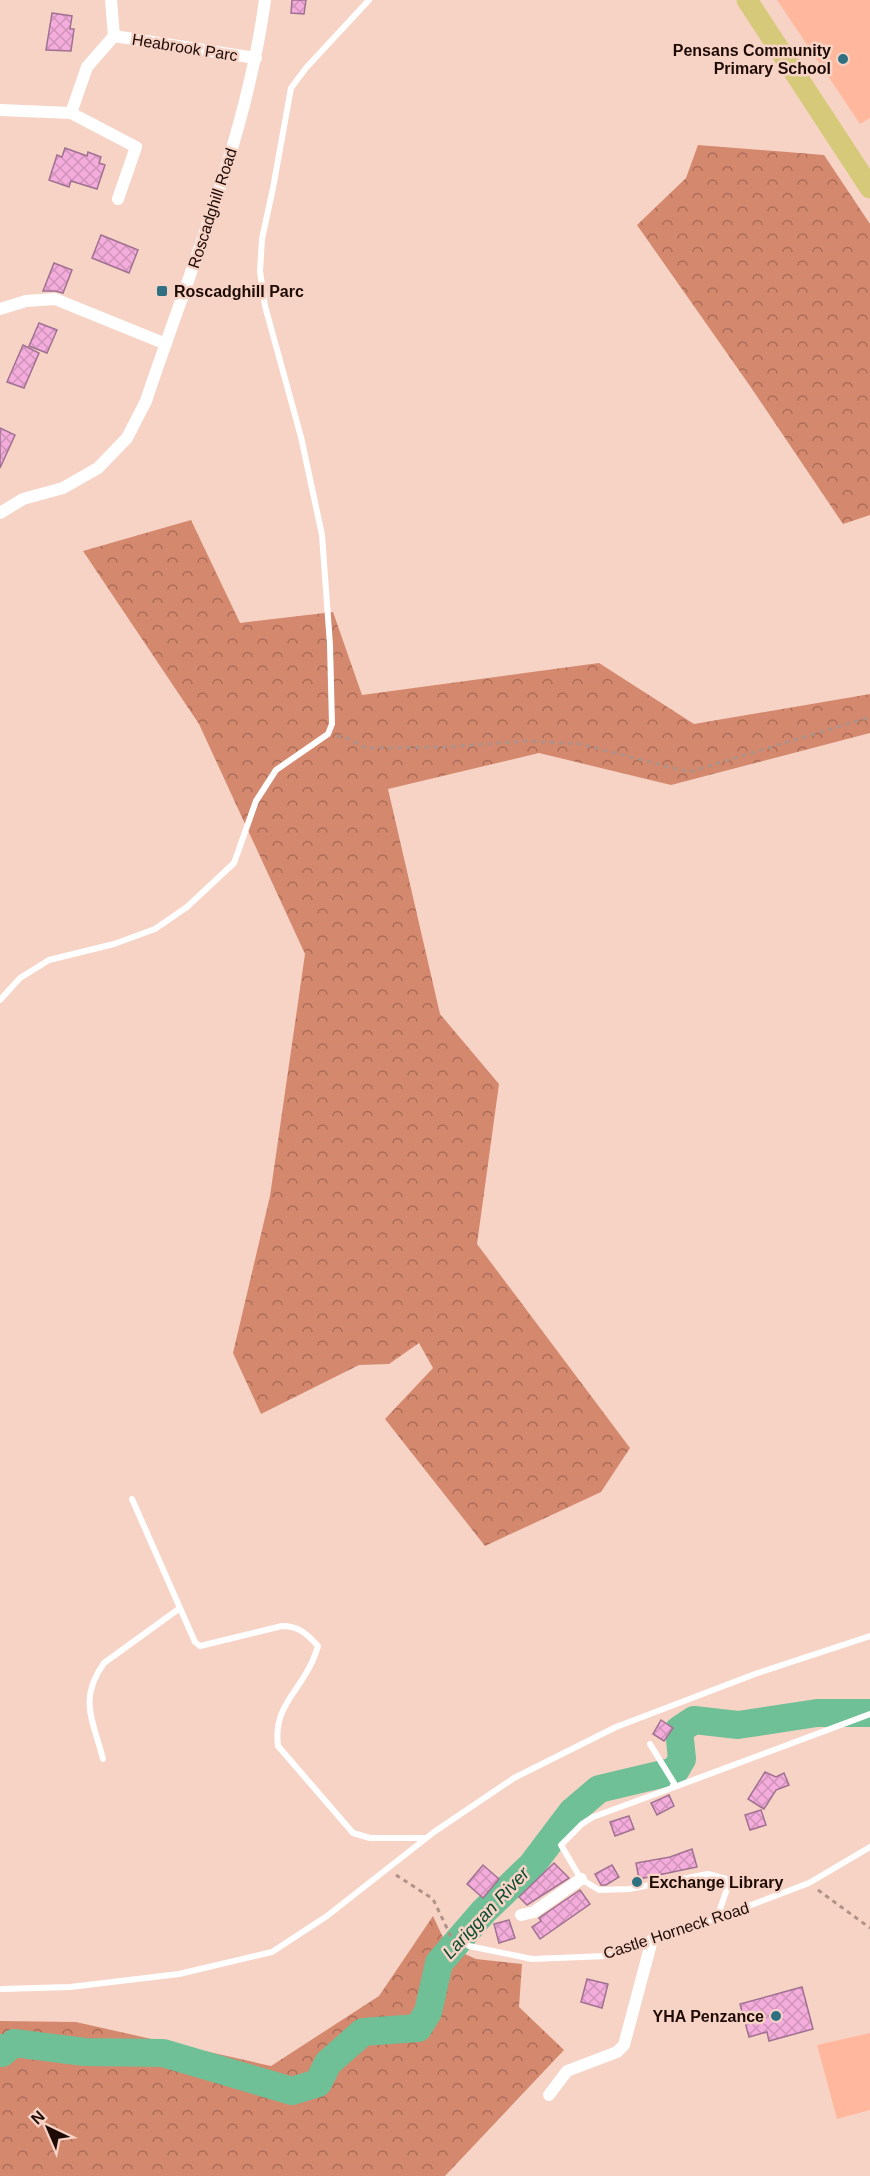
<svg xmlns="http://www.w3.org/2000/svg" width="870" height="2176" font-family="Helvetica,sans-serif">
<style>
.forest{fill:url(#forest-crowns)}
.park{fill:#ffb89e}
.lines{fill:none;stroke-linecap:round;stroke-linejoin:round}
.river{stroke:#6fc097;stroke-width:28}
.building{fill:url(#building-cross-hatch);stroke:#a17191;stroke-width:1.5}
.path{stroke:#b09287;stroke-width:3;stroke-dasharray:4.5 4.5;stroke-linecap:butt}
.service{stroke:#fff;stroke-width:6}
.minor{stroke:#fff;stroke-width:12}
.trunk{stroke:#d6ca7a;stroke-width:21}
.poi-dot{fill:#2f7083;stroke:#f7d3c6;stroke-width:2}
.labels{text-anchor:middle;stroke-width:5;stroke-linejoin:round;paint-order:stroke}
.street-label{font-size:16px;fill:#1e0b05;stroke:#f7d3c6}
.poi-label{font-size:16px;font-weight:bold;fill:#1e0b05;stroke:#f7d3c6;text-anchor:end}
.water-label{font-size:18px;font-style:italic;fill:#064a2f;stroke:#f7d3c6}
</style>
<defs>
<pattern id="forest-crowns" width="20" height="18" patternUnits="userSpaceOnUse" patternTransform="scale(1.5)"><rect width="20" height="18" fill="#d4886e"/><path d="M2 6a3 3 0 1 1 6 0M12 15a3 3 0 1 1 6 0" fill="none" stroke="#ab6d58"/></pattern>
<pattern id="building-cross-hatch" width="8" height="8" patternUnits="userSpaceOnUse" patternTransform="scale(1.5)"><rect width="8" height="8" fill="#f3acdb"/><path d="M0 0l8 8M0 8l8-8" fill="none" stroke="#d093ba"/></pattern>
</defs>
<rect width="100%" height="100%" fill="#f7d3c6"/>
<!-- forest -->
<path class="forest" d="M698,145l126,10 46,69v291l-27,9 -93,-138 -113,-161 49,-47z
M191,520l49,103 93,-11 29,83 237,-32 95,61 176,-30v39l-199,52 -132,-32 -151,36 52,225 59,70 -22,160 153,204 -29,44 -116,54 -100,-127 48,-51 -14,-25 -30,21 -30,1 -98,49 -28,-61 37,-157 35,-242 -106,-230 -116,-173z
M433,1916l14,30 29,13 46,5 -3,43 45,43 -119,126h-445v-155l76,1 195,44 108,-70z"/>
<!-- park -->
<path class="park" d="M777,0h93v118l-10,6z
M870,2033v77l-33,9 -20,-74z"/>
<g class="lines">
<!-- river -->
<path class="river" d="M0,2048l2,5 12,-10 71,9 78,1 129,38 26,-8 10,-20 35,-31 55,-4 10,-16 11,-49 45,-52 48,-46 40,-53 27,-23 76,-18 7,-12 -3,-29 15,-10 44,5 79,-12h53"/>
</g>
<!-- building -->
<path class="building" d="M292,0h14l-2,14 -13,-1z
M52,13l20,3 -2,13h4l-3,22 -25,-1z
M65,148l22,8 1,-4 13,5 -2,6 6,2 -8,24 -26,-8 -2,6 -20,-7 8,-25 5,2z
M101,235l37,15 -9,23 -37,-15z
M54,263l18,7 -9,23 -8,-2h-12z
M39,323l18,7 -10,23 -18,-7z
M23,345l16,8 -15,35 -17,-6z
M0,428l15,7 -15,33z
M661,1720l12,8 -9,13 -11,-7z
M765,1772l11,5 8,-4 5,12 -13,5 -12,19 -16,-10z
M669,1795l5,11 -17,9 -6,-12z
M761,1810l5,15 -16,5 -5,-15z
M629,1816l5,13 -19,7 -5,-14z
M692,1849l5,18 -58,12 -3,-16 34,-6z
M554,1863l15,15 -42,27 -8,-8z
M483,1865l16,14 -16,19 -16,-14z
M612,1865l7,12 -13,8h-5l-6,-11z
M580,1890l10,14 -50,35 -8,-12 9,-6 -2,-3z
M509,1920l6,18 -16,5 -5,-19z
M587,1979l21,5 -6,24 -21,-6z
M802,1987l11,42 -44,12 -2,-9 -18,5 -9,-33z"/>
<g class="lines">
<!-- path -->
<path class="path" d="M337,736l8,1 21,11 79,-1 83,-6 52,3 109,28 181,-55
M396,1875l37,24 21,44 6,1
M818,1890l52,38"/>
<!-- service -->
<path class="service" d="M0,1000l20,-22 29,-18 65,-16 41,-15 32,-22 47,-44 22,-62 20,-31 52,-36 4,-10 -2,-79 -8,-110 -21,-98 -36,-131 -5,-35 2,-32 11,-51 18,-100 15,-20 63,-68
M132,1499l63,143 5,4 82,-20c17,0 25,8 36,20 -2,6 -4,13 -7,18 -14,30 -38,44 -33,82l75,87 17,5h56
M650,1744l24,39 -2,5 -79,29 -11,7 -21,21 20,34 18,11 30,-1 79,-15 22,6 -13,38
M103,1759c-10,-39 -25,-60 1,-96l76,-55
M672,1788l198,-74
M469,1946l63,13 75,-3 110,-38 92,-35 61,-36
M2,1989l68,-2 109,-13 93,-22 55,-36 107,-84 80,-54 102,-51 139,-53 115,-38"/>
<!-- minor -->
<path class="minor" d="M111,0l3,36 142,22
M0,110l71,3 16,-46 27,-31
M71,113l65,34 -18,52
M0,309l26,-8 29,-2 111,45
M0,513l23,-14 40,-11 35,-20 29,-30 19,-37c44,-132 100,-262 119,-401
M521,1915l13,-3 47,-33
M549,2095l18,-24 50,-19 7,-7 28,-105"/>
<!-- trunk -->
<path class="trunk" d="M747,0l123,188"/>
</g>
<!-- markers -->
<g class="poi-dot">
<circle cx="843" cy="59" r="6"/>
<rect x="156" y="285" width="12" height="12" rx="3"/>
<circle cx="637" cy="1882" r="6"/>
<circle cx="776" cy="2016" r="6"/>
</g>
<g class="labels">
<!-- street labels -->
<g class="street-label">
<text transform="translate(185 47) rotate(9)" y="6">Heabrook Parc</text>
<text transform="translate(212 208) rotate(-72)" y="6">Roscadghill Road</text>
<text transform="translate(676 1930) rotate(-18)" y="6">Castle Horneck Road</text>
</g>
<!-- poi labels -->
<g class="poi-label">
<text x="831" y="56">Pensans Community<tspan x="831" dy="18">Primary School</tspan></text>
<text x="174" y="297" text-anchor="start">Roscadghill Parc</text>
<text x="649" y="1888" text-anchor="start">Exchange Library</text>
<text x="764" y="2022">YHA Penzance</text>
</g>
<!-- water labels -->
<g class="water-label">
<text transform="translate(486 1913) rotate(-47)" y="6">Lariggan River</text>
</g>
</g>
<!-- north arrow -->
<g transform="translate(48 2128) rotate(316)" stroke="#f7d3c6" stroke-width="4.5" paint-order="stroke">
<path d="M0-4.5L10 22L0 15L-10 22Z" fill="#1e0b05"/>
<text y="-9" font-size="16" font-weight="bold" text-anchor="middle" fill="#1e0b05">N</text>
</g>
</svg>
